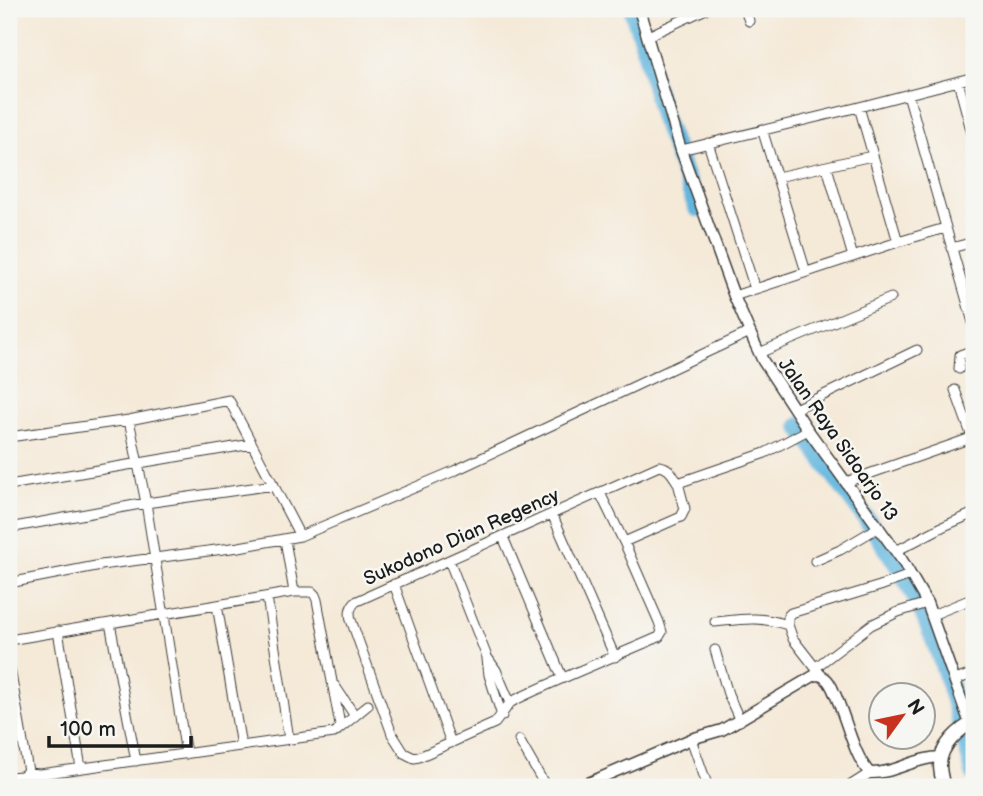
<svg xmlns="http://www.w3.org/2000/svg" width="983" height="796" font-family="'Balsamiq Sans',sans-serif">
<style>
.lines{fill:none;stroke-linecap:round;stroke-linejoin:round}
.river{stroke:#62b6de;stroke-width:18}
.minor-casing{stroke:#3d3b38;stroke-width:11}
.tertiary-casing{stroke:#3d3b38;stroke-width:13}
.secondary-casing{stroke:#3d3b38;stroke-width:15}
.minor{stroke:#fff;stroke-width:9}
.tertiary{stroke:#fff;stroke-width:10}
.secondary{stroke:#fff;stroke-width:12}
.labels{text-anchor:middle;stroke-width:5;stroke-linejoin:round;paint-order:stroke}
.street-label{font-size:19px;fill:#1c1c1c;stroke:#f6f6f2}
</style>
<rect width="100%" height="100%" fill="#f6f6f2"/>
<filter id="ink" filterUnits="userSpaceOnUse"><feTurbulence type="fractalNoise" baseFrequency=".0143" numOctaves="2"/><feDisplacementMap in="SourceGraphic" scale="14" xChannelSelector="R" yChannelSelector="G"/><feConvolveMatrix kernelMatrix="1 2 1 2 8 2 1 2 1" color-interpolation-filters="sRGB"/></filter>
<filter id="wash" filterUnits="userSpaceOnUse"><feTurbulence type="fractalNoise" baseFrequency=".00686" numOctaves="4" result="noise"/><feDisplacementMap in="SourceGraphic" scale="28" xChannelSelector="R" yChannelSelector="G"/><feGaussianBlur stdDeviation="1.57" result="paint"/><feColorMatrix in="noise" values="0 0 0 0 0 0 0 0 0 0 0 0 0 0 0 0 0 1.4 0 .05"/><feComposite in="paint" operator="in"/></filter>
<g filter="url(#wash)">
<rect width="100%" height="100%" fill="#f5e9d7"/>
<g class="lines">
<!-- river -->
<path class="river" d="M632,9l11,33 19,73 35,93
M800,426c34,54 79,103 109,159 32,59 48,124 65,188"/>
</g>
</g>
<g filter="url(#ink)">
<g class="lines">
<!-- minor casing -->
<g class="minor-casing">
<path id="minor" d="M745,9l4,12
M648,36l58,-27
M958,81l16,60
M908,94l66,232
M859,107l39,135 47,-14
M762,129l44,143
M708,143l47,146
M681,150l178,-43 115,-30
M827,167l26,90
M777,177l95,-21
M951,248l23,-6
M734,296l164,-54
M759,353l132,-55
M959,369l1,-14 14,-5
M955,390l17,47
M795,409l122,-59
M129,420l17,83 40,251
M9,437l120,-17 100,-20 71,136
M846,482l128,-45
M9,485l243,-41
M600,493l24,49 35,80 3,10 -3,5c-48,21 -97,40 -144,63l-5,3 -15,20 -76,34 -5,1 -10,-5 -12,-19 -41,-114c-2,-8 -1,-12 4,-18l304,-136c11,1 14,10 19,17l87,-30 43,-23
M552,514l63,143
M9,528l137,-25 128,-18
M503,537l59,140
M285,540l9,52
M624,542l57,-25 4,-8 -7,-26
M896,551l46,-24 32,-14
M449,560l38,97 9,13 14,33
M815,561l25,-11 39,-23
M9,583l92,-18 138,-18 61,-11 154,-65 296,-139
M394,584l57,159
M267,597l22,142
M217,605l24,141
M932,615l42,-17
M715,622c29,-3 44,-6 73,3l5,14 28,36
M110,623l26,138
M788,625v-9l3,-3 89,-27 30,-11
M58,631l23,137
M9,640l285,-48h18l3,3 2,5 23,125 -2,5 -4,3 -294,41 -13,-1
M715,650l13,44 12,27
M487,659l2,16 13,41
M9,663l19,108 -6,5 -13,1
M816,667l55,-42 27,-13 29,-9
M956,680l18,-7
M335,686l20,30
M970,724l4,20
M339,729l29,-24
M691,739l17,48
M519,740l27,47
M848,787l22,-14"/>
</g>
<!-- tertiary casing -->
<g class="tertiary-casing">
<path id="tertiary" d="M639,9l42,141 53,146 21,48 8,17 45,69 94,130 25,43 43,121
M579,787l112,-48 31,-9 93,-55c5,0 6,0 10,3 4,3 7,9 9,14 11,22 20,66 36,81 24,1 46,-16 71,-16"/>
</g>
<!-- secondary casing -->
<g class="secondary-casing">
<path id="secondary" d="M944,787c-2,-7 -4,-15 -4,-22 0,-19 19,-36 34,-43"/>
</g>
<!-- minor -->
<use href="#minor" class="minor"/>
<!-- tertiary -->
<use href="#tertiary" class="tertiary"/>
<!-- secondary -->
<use href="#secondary" class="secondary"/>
</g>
</g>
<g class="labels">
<!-- street labels -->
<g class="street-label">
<text transform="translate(839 439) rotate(55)" y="7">Jalan Raya Sidoarjo 13</text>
<text transform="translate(461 536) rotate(-24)" y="7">Sukodono Dian Regency</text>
</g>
</g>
<!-- margin -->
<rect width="983" height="796" fill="none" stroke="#f6f6f2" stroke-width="35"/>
<!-- north arrow -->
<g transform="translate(902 716) rotate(57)"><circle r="33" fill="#f6f6f2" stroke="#9f9f9c" stroke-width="2"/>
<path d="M0-5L12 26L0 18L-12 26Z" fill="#c8321e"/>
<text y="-10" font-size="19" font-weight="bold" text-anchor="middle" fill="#1c1c1c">N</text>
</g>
<!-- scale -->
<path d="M49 736v10h142v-10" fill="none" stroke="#1c1c1c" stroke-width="3.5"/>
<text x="60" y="736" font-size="21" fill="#1c1c1c" stroke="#f6f6f2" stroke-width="5" paint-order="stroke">100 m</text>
</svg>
